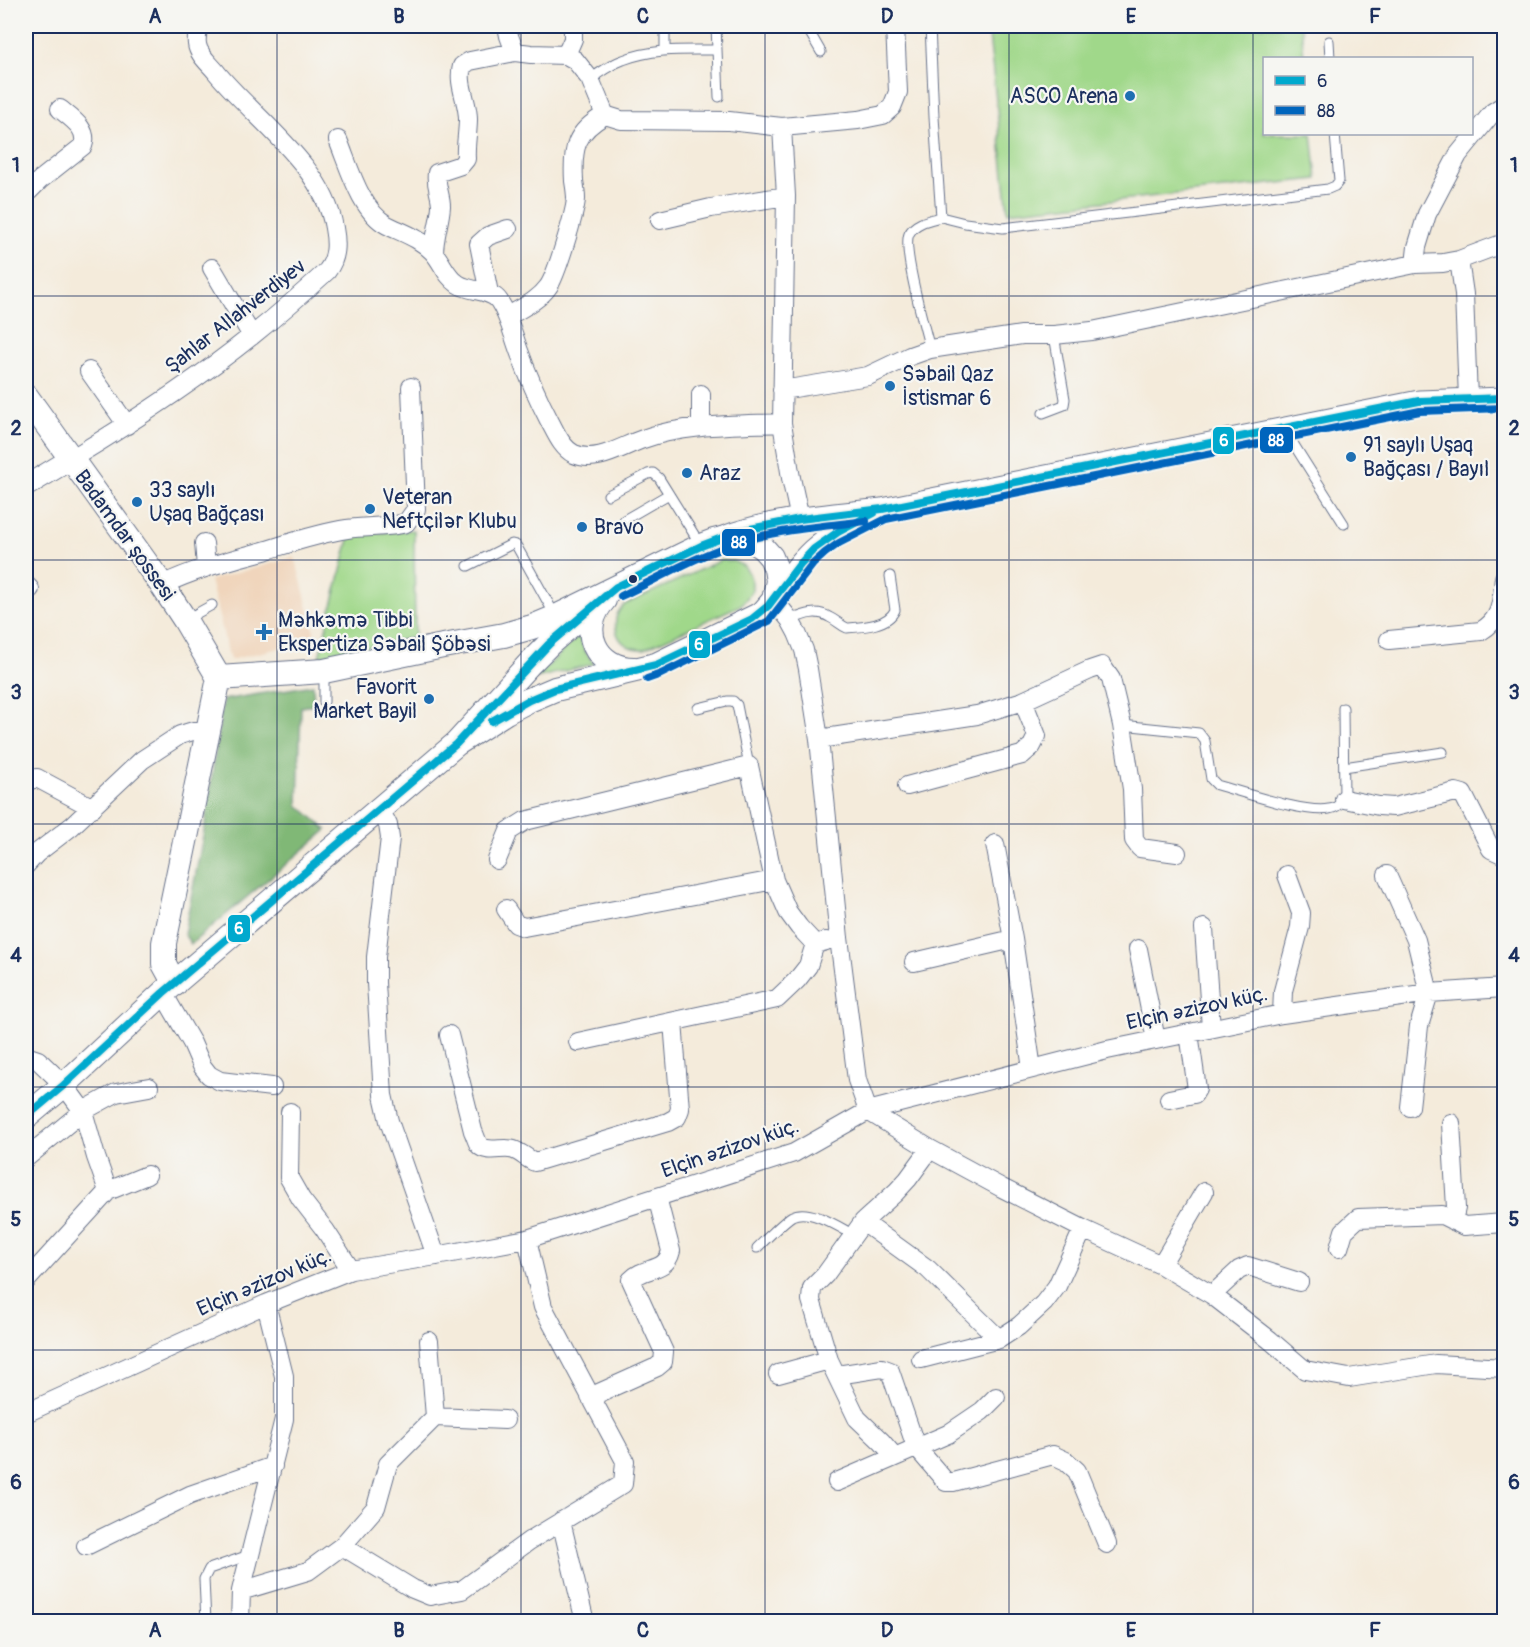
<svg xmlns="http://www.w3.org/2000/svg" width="1530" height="1647" font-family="Pangolin,sans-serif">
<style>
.built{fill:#f0d5bc}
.green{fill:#a0d88a;stroke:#5e8474;stroke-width:1.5}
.forest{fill:#80b876;stroke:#4e746a;stroke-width:1.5}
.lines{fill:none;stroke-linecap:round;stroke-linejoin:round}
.service-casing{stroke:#67718a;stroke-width:11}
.minor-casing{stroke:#67718a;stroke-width:20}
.tertiary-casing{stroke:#67718a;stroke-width:23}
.secondary-casing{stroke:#67718a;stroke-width:26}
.service{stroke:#fff;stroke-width:9}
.minor{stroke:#fff;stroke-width:18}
.tertiary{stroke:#fff;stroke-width:21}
.secondary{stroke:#fff;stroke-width:24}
.bus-1-casing{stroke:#f6f6f2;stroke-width:12}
.bus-2-casing{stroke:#f6f6f2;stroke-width:12}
.bus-1{stroke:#00a9ce;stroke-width:8}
.bus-2{stroke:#0065bd;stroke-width:8}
.grid{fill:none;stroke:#1b2f5e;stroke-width:1.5;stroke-opacity:0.55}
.poi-dot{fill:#1f6fb2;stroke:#f6f6f2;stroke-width:2}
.bus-dot{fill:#1b2f5e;stroke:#f6f6f2;stroke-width:2}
.labels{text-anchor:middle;stroke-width:4.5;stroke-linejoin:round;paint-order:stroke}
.poi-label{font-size:21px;fill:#1b2f5e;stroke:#f6f6f2;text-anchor:start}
.street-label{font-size:21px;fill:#1b2f5e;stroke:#f6f6f2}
.line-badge{stroke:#f6f6f2;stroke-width:2}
.badge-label{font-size:16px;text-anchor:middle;font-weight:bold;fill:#fff}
.neatline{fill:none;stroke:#1b2f5e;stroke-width:2}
.grid-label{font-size:20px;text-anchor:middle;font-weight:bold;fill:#1b2f5e}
</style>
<rect width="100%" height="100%" fill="#f6f6f2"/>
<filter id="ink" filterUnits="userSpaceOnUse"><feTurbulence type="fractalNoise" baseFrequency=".0167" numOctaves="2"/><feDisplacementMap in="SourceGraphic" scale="12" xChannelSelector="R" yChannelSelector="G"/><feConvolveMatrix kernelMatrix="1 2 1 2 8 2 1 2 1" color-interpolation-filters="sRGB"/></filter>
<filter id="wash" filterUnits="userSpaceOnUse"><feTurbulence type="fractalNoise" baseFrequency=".008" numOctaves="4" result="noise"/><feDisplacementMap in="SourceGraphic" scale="24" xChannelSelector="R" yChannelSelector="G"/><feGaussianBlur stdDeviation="1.35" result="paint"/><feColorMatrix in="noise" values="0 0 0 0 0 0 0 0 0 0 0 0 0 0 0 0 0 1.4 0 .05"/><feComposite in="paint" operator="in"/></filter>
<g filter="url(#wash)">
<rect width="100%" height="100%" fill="#f4ebdb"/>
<!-- built -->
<path class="built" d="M295,557l21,82 -86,21 -20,-80z"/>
<!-- green -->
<path class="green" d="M988,26h313l3,32h-40v76h48l5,45 -309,33z
M414,530l1,107 -96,20 31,-122z
M721,560l12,1 11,5 5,7 3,9v8l-5,8 -6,7 -97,44c-5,0 -10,0 -14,-2 -17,-7 -19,-31 -6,-42z
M579,635l5,15 10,14 -58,14z"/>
<!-- forest -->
<path class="forest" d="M313,685l1,20 -13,2 -3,98 29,25 -136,114 -7,-10 20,-103 19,-131z"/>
</g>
<g filter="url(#ink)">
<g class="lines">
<!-- service casing -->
<g class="service-casing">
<path id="service" d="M665,26v25
M716,26l3,71
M806,26l15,26
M930,26l4,91 7,100 24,6 38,5 325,-39 7,-3 4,-5 -4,-47
M1329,41l1,17
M590,79c11,-7 21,-15 33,-19 30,-12 62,-10 93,-10
M930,349c-5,-20 -28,-99 -21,-115 6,-12 21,-14 32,-17
M1043,413l21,-8 1,-6 -11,-64
M1284,429l60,95
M608,495l40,-21 5,-1 6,5 41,66
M624,520l45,-26
M468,566l44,-22 4,1 40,72
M185,620l27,-15
M790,620c13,-5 26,-11 39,-3 7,3 11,8 18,11 15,-1 41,-2 48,-18l-5,-34
M324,702v-29
M698,708l29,-7h6l4,4 12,61
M1122,725l77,8 6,8 6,38 6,6c26,7 88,29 112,24 8,-1 10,-5 15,-10l-1,-91
M1344,767l99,-15
M757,1248c8,-8 27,-27 35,-32 17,-9 47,11 62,19
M206,1622l-2,-43 5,-10 40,-14"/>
</g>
<!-- minor casing -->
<g class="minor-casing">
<path id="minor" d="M507,26l2,10 6,16 16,2 35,1 9,5 15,19 15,36 16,5 108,1 53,6
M566,55l7,-16v-13
M338,140c11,26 22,70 49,85 16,8 33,13 46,27 10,11 12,23 25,32 12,8 33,5 41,17 10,15 14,34 20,50 9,25 19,48 31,71 6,11 12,26 24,32 23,10 48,-8 69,-15 41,-15 96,-14 139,-16
M26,194l14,-14 43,-34c6,-17 -11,-27 -23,-37
M660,220l51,-12 75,-12
M434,253c0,-17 6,-31 7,-47 0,-12 -6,-20 -4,-33l24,-8 5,-6c-1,-14 2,-26 2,-40 0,-18 -11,-35 -6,-53l8,-5 45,-9
M1459,260l5,34 4,105
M1415,264l2,-17 10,-33 31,-59 35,-43 11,-7
M212,268l40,68
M489,293l-10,-49 9,-8 20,-7
M507,317c14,-9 31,-16 41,-30 8,-10 27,-74 28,-88 0,-6 -1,-12 -2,-18 -2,-33 1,-49 31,-66
M89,371l38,54
M782,390l86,-14 42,-20 20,-7 92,-14h32l38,-4 323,-67 28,-1 16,-3 45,-17
M701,394v33
M71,459c63,-38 125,-78 183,-125 25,-20 49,-41 73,-63 10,-13 10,-27 7,-43 -10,-62 -79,-109 -117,-155 -6,-8 -19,-18 -20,-29 -1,-6 1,-13 1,-18
M800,519l-9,-41 -9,-55 4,-227 -4,-69 76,-7 25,-5 9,-8 6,-15 -3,-66
M204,543l2,24
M26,585l4,4
M162,585c33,-16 69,-25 105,-35 26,-8 53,-17 80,-21 20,-3 40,-1 59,-6l10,-14 -5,-122
M774,600l16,20 7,13 7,17 4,19 11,70 20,199 18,142 11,31 62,38 72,39 81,41 78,36 51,30 58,45 35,30 44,8 87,-14 68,4
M1389,640l92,-9c22,-13 20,-30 23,-53
M819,739l158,-24 46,-14 67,-31 12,-4 9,13 11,46 10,64 2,51 6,8 37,5
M26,781l11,-3 56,30
M907,786l115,-31 10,-9 5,-10 -14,-35
M1344,799l35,7 15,1 62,-15 7,2 28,55 13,6
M380,809l8,16 2,13 -14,119v26l7,112 6,26 47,135
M995,844l18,95 19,130
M497,860l12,-29 16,-10 224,-55 25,114 14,32 11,15 16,17
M26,865l11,-12 35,-27 70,-66 38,-25 13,-4h15
M1387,875l29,65 13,53 -10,33 -9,81
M506,909l10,15 8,3 250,-47
M1204,928l7,100
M1138,949l18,91
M914,962l99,-23
M163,993l29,50 10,23 7,9 11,6 52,6
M1282,1014l1,-23 17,-64 1,-14 -14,-38
M449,1035l24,96c2,4 4,11 6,14 8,9 25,1 35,5 8,3 13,9 21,12l133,-40 9,-5 3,-8 -7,-87
M578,1042l199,-43 20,-19 11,-14 7,-22 11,-3
M26,1056l12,4 26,25 19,26 13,46 12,34
M1169,1099l25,-5 3,-5 -8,-56
M290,1112l-1,66 12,21 24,31 26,40
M1451,1123l5,85 -3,13
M26,1158l57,-47 33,-18 33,-6
M863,1222l65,47 71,70
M1339,1248l5,-17 14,-13 84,-3 22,11 40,-3
M1161,1265l43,-73
M26,1281l82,-90 39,-16
M1212,1295l27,-25 9,-4 51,16
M429,1341l6,76
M921,1359l78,-20 20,-13 25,-23 13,-17 26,-57
M778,1374l51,-14
M837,1375l45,-7 8,3 26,76 30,35h7l100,-27 13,6 11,10 30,73
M590,1397l67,-30 6,-5 1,-10 -33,-72c13,-14 35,-7 40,-29l-14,-54
M26,1413l240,-109 85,-34 85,-14 91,-17 267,-86 74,-42 239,-61 175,-36 147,-21 75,-5
M894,1456l-12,-14 -25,-24 -28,-58 -18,-60 1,-12 13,-13 38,-53 33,-30 12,-13 22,-30
M837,1482l111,-48 34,-23 14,-14
M561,1521l24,101
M86,1546l104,-51 83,-29
M342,1546l71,43 17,7 32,-6 67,-49 94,-57 2,-23 -82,-154 -16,-68
M241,1591l67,-20 34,-25 34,-39 12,-43 47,-47 70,3
M240,1622l1,-31 43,-172v-43l-18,-72"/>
</g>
<!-- tertiary casing -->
<g class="tertiary-casing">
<path id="tertiary" d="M26,486l45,-27
M723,537c51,-19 106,-22 159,-28l537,-108 85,-3
M774,599c13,-19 26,-40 44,-54 15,-13 35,-21 52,-30"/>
</g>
<!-- secondary casing -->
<g class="secondary-casing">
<path id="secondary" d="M26,396l136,189 23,35 34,58
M604,600c-27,29 -8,70 31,69
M219,678l105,-7 119,-25 61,-11 28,-8 24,-10 145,-71 13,-5 17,-4h9l12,4 11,7 8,9 5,12 2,12 -4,19 -11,13 -107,52 -101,24 -26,11 -23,12 -50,32
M175,984l-11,-20v-21l55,-265
M26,1117l38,-32 99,-92 293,-249 74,-81 19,-19 37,-32"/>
</g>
<!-- service -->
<use href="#service" class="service"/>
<!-- minor -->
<use href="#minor" class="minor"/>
<!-- tertiary -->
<use href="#tertiary" class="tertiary"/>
<!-- secondary -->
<use href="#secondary" class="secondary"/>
<!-- bus-1 casing -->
<g class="bus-1-casing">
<path id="bus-1" d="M492,721l37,-21 26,-11 101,-24 96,-46 16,-13 32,-42 14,-15 24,-17 36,-19
M26,1117l38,-32 99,-92 293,-249 93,-100 67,-57 85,-41 39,-15 60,-12 82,-10 537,-108 85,-3"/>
</g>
<!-- bus-2 casing -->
<g class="bus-2-casing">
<path id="bus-2" d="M621,596c40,-19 79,-42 122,-55 39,-12 82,-15 123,-20
M647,679l14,-5 108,-53 44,-57 12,-11 14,-10 47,-24 534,-108 84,-3"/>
</g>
<!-- bus-1 -->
<use href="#bus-1" class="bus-1"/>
<!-- bus-2 -->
<use href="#bus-2" class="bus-2"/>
</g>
</g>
<!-- grid -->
<path class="grid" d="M277,26v1596M521,26v1596M765,26v1596M1009,26v1596M1253,26v1596M26,296h1478M26,560h1478M26,824h1478M26,1087h1478M26,1350h1478"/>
<!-- markers -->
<g class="poi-dot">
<circle cx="1130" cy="96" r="6"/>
<circle cx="890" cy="386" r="6"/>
<circle cx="1351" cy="457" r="6"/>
<circle cx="687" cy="473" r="6"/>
<circle cx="137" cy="502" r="6"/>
<circle cx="370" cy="509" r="6"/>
<circle cx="582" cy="527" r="6"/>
<path d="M261 623h6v6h6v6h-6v6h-6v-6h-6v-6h6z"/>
<circle cx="429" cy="699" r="6"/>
</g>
<circle class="bus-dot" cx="633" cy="579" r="5"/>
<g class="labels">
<!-- poi labels -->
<g class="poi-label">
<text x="1118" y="103" text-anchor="end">ASCO Arena</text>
<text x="902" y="381">Səbail Qaz<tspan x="902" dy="24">İstismar 6</tspan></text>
<text x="1363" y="452">91 saylı Uşaq<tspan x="1363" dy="24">Bağçası / Bayıl</tspan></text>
<text x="699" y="480">Araz</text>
<text x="149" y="497">33 saylı<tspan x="149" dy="24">Uşaq Bağçası</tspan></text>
<text x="382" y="504">Veteran<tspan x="382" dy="24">Neftçilər Klubu</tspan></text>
<text x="594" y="534">Bravo</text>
<text x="278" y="627">Məhkəmə Tibbi<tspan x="278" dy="24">Ekspertiza Səbail Şöbəsi</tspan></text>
<text x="417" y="694" text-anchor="end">Favorit<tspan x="417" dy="24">Market Bayil</tspan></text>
</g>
<!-- street labels -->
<g class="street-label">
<text transform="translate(235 316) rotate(-38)" y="7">Şahlar Allahverdiyev</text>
<text transform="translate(125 535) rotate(54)" y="7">Badamdar şossesi</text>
<text transform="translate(1197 1008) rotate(-12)" y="7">Elçin Əzizov küç.</text>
<text transform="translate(730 1148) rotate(-19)" y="7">Elçin Əzizov küç.</text>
<text transform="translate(264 1282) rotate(-23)" y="7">Elçin Əzizov küç.</text>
</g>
</g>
<g class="line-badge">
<rect x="1259" y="426" width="35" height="28" rx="6" fill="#0065bd"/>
<rect x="1212" y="426" width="23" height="29" rx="6" fill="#00a9ce"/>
<rect x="721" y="528" width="35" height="29" rx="6" fill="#0065bd"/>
<rect x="688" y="630" width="23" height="29" rx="6" fill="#00a9ce"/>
<rect x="227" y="914" width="24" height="29" rx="6" fill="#00a9ce"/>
</g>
<g class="badge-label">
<text x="1276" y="446">88</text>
<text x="1224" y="446">6</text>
<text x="739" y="548">88</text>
<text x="699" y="650">6</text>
<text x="239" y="934">6</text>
</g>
<!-- margin -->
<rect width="1530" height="1647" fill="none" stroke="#f6f6f2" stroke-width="66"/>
<!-- legend -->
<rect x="1263" y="57" width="210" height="78" fill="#f6f6f2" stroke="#9ea6b7" stroke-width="1.5"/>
<rect x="1275" y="76" width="30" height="9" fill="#00a9ce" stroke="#9ea6b7" stroke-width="1.5"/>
<text x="1317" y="87" font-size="18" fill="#1b2f5e">6</text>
<rect x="1275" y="106" width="30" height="9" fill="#0065bd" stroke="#9ea6b7" stroke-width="1.5"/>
<text x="1317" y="117" font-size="18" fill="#1b2f5e">88</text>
<rect x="33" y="33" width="1464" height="1581" class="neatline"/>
<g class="grid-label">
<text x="155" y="23">A</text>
<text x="399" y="23">B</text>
<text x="643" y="23">C</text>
<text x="887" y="23">D</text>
<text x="1131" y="23">E</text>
<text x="1375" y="23">F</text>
<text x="16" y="172">1</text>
<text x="1514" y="172">1</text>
<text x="16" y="435">2</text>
<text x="1514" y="435">2</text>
<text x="16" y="699">3</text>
<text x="1514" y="699">3</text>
<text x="16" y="962">4</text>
<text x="1514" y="962">4</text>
<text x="16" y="1226">5</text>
<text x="1514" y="1226">5</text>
<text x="16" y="1489">6</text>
<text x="1514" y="1489">6</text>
<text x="155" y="1637">A</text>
<text x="399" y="1637">B</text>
<text x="643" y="1637">C</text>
<text x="887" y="1637">D</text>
<text x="1131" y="1637">E</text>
<text x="1375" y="1637">F</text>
</g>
</svg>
